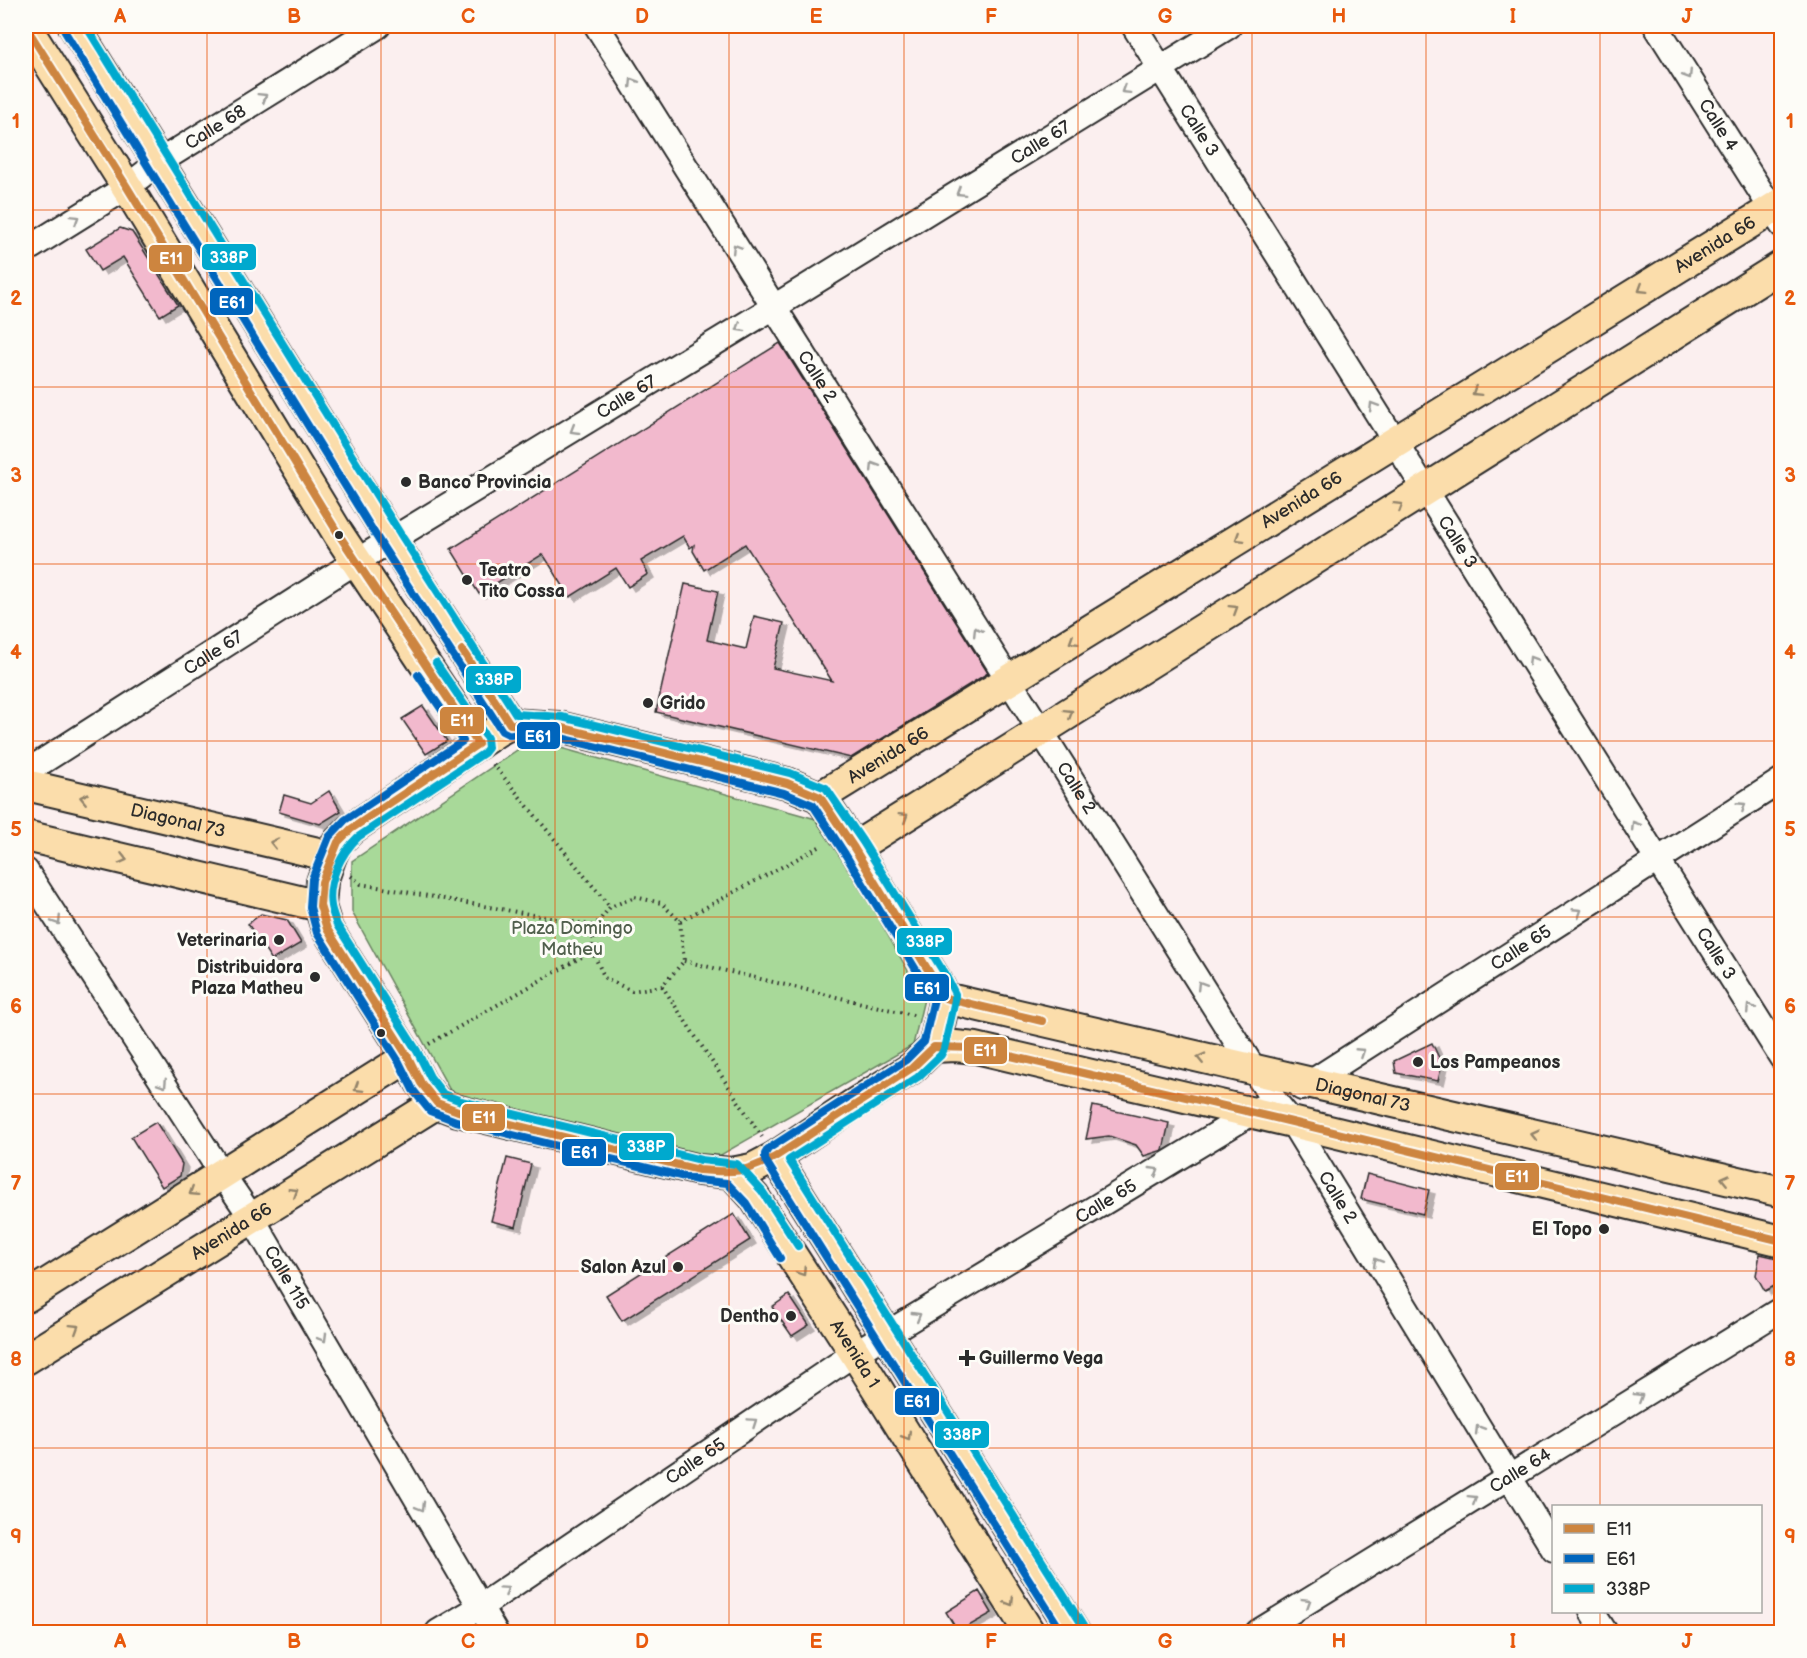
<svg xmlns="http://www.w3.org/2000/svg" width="1807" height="1658" font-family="'Balsamiq Sans',sans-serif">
  <defs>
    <filter id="shadow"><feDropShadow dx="6" dy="4" stdDeviation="0" flood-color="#0004"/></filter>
  </defs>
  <rect width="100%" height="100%" fill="#fbefef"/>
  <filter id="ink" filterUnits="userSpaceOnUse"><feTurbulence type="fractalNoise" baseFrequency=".0167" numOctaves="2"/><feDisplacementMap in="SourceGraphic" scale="12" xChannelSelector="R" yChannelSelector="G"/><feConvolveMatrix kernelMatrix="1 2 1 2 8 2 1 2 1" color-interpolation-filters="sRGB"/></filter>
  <g filter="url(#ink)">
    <path fill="#a8d999" stroke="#6a8262" stroke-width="1.5" d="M532 740 823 821 924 999 913 1045 712 1160 451 1092 352 912V861Z"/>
    <path fill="#f2b9cd" stroke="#2b2b2b" stroke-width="1.5" filter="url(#shadow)" d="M120 228 132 232 178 305 160 316 123 257 100 271 86 249Z
      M780 343 988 673 851 758 656 712 685 584 718 591 707 640 746 649 754 616 784 623 773 668 832 681 745 544 704 570 693 551 694 545 690 548 683 536 641 561 648 574 628 587 616 568 570 597 543 554 479 594 451 549Z
      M423 706 447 741 426 754 402 719Z
      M329 791 341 811 320 824 279 812 284 795 311 803Z
      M261 914 287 920 301 943 272 960 248 924Z
      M1432 1043 1442 1064 1438 1081 1396 1073 1394 1061Z
      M1093 1106 1169 1123 1163 1150 1144 1156 1136 1145 1109 1136 1086 1139Z
      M156 1122 182 1164 180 1176 162 1187 131 1137Z
      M507 1158 531 1164 516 1227 491 1221Z
      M1367 1174 1429 1190 1423 1214 1361 1199Z
      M734 1214 750 1240 622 1321 606 1295Z
      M1760 1254 1782 1259V1282L1765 1291 1756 1275Z
      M789 1295 809 1325 792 1336 772 1307Z
      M979 1591 992 1613 958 1632 946 1612Z"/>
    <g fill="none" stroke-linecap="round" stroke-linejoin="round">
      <defs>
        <g id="minor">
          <path id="s1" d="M597 26 1270 1095 1292 1122 1554 1550"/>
          <path id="s2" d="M1134 26 1782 1058"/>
          <path id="s3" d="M1656 26 1782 225"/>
          <path id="s4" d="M26 250 127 187 159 162 378 26"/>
          <path id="s5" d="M26 772 355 562 774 307 1229 26"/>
          <path id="s6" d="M26 871 222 1174 252 1218 495 1632"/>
          <path id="s7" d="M1302 1088 1782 780"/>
          <path d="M1592 1612 1605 1632"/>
          <path id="s8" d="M438 1632 480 1607 855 1353 1260 1108"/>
          <path id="s9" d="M1258 1632 1782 1309"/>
        </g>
        <g id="major">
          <path d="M74 26 392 541 510 724"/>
          <path d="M26 27 127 187 339 535 478 744"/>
          <path d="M510 724 559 727 787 783 820 797 854 848 937 982 945 998 934 1047 912 1068 853 1105 775 1157 752 1169 732 1173 699 1170 458 1111 437 1103 421 1083 408 1057 327 929 320 906 322 882 331 856 338 842 351 829 497 731Z"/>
          <path id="s10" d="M26 785 331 856"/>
          <path id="s11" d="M820 797 1782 203"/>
          <path d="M26 836 320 906"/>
          <path d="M854 848 1782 266"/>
          <path id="s12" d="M945 998 1782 1192"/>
          <path d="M934 1047 955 1046 976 1048 1292 1122 1782 1241"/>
          <path d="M775 1157 1074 1632"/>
          <path id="s13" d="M732 1173 754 1197 855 1353 1029 1632"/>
          <path d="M26 1297 408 1057"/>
          <path id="s14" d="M26 1359 437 1103"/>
        </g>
      </defs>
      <use href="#minor" stroke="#2b2b2b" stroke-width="28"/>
      <use href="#major" stroke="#2b2b2b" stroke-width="34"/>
      <path stroke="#2b2b2b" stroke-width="4" stroke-dasharray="1.5 4.5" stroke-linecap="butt" d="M493 764 610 907
        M351 876 361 884 595 926
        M635 897 661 903 680 921 684 961 662 986 632 991 605 978 592 951 595 926 610 907Z
        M680 921 823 845
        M684 961 917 1016
        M662 986 762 1137
        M429 1044 592 951"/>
      <use href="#minor" stroke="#fdfcf7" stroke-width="24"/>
      <use href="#major" stroke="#fbddab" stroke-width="30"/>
      <defs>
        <path id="bus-1" d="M26 27 127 187 339 535 478 744 351 829 338 842 322 882 320 906 327 929 408 1057 421 1083 437 1103 458 1111 699 1170C734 1173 744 1173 775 1157L912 1068 934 1047 976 1048 1292 1122 1782 1241
          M462 650 510 724 559 727 787 783 820 797 854 848 945 998 1042 1021"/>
        <path id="bus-2" d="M65 32 383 547 502 731 508 734 557 737 784 793 813 805 845 854 934 999 924 1042 906 1060 768 1149 765 1154V1160L1062 1632
          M418 675 463 741 345 820 329 837 312 879 310 907 317 933 399 1062 413 1090 430 1111 456 1121 697 1180 727 1183 746 1203 780 1258"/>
        <path id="bus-3" d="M86 26 401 535 516 714 562 717 790 773 826 788 863 842 946 976 955 994V1000L944 1049 941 1055 918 1077 789 1160 1083 1626
          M436 663 487 738 488 748 484 753 358 837C341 853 327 882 331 906 332 912 335 919 337 925L417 1051 430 1077 443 1094 461 1101 701 1160 737 1164 762 1191 798 1246"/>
      </defs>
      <use href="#bus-1" stroke="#fdfcf7" stroke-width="12"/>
      <use href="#bus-2" stroke="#fdfcf7" stroke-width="12"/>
      <use href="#bus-3" stroke="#fdfcf7" stroke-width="12"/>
      <use href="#bus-1" stroke="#cd853f" stroke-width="8"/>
      <use href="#bus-2" stroke="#0065bd" stroke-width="8"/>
      <use href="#bus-3" stroke="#00a9ce" stroke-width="8"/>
    </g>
    <defs><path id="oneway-chevron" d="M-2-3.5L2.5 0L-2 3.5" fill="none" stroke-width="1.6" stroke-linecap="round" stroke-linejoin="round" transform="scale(1.5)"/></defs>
    <g stroke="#9e9e9b">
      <use href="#oneway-chevron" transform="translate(1688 75) rotate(58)"/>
      <use href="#oneway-chevron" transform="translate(633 82) rotate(-122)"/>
      <use href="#oneway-chevron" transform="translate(1125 90) rotate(148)"/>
      <use href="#oneway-chevron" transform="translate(263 97) rotate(-32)"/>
      <use href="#oneway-chevron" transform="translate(960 192) rotate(148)"/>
      <use href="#oneway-chevron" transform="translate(75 219) rotate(-32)"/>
      <use href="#oneway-chevron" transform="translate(736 248) rotate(-122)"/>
      <use href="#oneway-chevron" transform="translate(740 328) rotate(149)"/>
      <use href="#oneway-chevron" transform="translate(1373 406) rotate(-122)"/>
      <use href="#oneway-chevron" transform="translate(574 430) rotate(149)"/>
      <use href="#oneway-chevron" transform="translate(874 466) rotate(-122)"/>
      <use href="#oneway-chevron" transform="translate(977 631) rotate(-122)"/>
      <use href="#oneway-chevron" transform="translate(1532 660) rotate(-122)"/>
      <use href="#oneway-chevron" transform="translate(1742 806) rotate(-33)"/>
      <use href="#oneway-chevron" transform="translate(1635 825) rotate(-122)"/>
      <use href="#oneway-chevron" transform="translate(1578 912) rotate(-33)"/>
      <use href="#oneway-chevron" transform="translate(57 921) rotate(57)"/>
      <use href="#oneway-chevron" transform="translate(1201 985) rotate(-122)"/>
      <use href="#oneway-chevron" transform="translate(1750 1008) rotate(-122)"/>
      <use href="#oneway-chevron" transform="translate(1361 1052) rotate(-33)"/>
      <use href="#oneway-chevron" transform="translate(163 1084) rotate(57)"/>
      <use href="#oneway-chevron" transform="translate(1155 1171) rotate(-31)"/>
      <use href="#oneway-chevron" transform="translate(1377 1262) rotate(-121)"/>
      <use href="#oneway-chevron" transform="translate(917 1316) rotate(-31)"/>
      <use href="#oneway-chevron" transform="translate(323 1338) rotate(60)"/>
      <use href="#oneway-chevron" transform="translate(1639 1397) rotate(-32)"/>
      <use href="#oneway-chevron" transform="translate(753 1422) rotate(-34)"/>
      <use href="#oneway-chevron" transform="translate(1479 1429) rotate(-121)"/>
      <use href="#oneway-chevron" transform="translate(1473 1499) rotate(-32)"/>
      <use href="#oneway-chevron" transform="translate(421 1507) rotate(60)"/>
      <use href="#oneway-chevron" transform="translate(505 1590) rotate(-34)"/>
      <use href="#oneway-chevron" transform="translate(1307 1602) rotate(-32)"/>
    </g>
    <g stroke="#93846b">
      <use href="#oneway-chevron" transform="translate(1642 289) rotate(148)"/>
      <use href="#oneway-chevron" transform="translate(1476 392) rotate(148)"/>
      <use href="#oneway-chevron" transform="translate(1399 506) rotate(-32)"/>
      <use href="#oneway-chevron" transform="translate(1239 538) rotate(148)"/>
      <use href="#oneway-chevron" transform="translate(1234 609) rotate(-32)"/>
      <use href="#oneway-chevron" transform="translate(1073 641) rotate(148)"/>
      <use href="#oneway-chevron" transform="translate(1069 713) rotate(-32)"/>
      <use href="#oneway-chevron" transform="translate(84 798) rotate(-167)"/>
      <use href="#oneway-chevron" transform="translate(904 817) rotate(-32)"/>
      <use href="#oneway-chevron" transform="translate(274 843) rotate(-167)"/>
      <use href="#oneway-chevron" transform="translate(123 859) rotate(14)"/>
      <use href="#oneway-chevron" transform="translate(1201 1058) rotate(-167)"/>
      <use href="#oneway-chevron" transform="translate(358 1088) rotate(148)"/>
      <use href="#oneway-chevron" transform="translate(1535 1135) rotate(-167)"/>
      <use href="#oneway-chevron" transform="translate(1725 1179) rotate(-167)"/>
      <use href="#oneway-chevron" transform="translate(193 1192) rotate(148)"/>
      <use href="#oneway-chevron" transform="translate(294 1192) rotate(-32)"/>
      <use href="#oneway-chevron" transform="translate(802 1272) rotate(57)"/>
      <use href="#oneway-chevron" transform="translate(75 1328) rotate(-32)"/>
      <use href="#oneway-chevron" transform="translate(907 1436) rotate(58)"/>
      <use href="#oneway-chevron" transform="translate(1010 1602) rotate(58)"/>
    </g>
  </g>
  <path fill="none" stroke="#e8590c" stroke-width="1.5" stroke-opacity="0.55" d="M207 26V1632M381 26V1632M555 26V1632M729 26V1632M904 26V1632M1078 26V1632M1252 26V1632M1426 26V1632M1600 26V1506M26 210H1782M26 387H1782M26 564H1782M26 741H1782M26 917H1782M26 1094H1782M26 1271H1782M26 1448H1782M1600 1612V1632"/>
  <g fill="#2b2b2b" stroke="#fdfcf7" stroke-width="2">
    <circle cx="406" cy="482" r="6"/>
    <circle cx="339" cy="535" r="5"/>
    <circle cx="467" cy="580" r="6"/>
    <circle cx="648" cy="703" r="6"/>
    <circle cx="279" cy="940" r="6"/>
    <circle cx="315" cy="977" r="6"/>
    <circle cx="381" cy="1033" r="5"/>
    <circle cx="1418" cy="1062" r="6"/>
    <circle cx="1604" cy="1229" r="6"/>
    <circle cx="678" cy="1267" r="6"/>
    <circle cx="791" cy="1316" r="6"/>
    <path d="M964 1349h6v6h6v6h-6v6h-6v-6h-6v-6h6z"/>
  </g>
  <g text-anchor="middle" stroke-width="6" stroke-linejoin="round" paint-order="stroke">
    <g font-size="18" fill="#2b2b2b" stroke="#fdfcf7">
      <text dy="6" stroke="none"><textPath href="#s3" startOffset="117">Calle 4</textPath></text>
      <text dy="6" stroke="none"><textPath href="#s4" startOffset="226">Calle 68</textPath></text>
      <text dy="6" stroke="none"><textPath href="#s2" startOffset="123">Calle 3</textPath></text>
      <text dy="6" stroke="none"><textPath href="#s5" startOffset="1194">Calle 67</textPath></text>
      <text dy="6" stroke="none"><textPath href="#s11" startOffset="1052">Avenida 66</textPath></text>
      <text dy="6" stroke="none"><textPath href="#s1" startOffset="414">Calle 2</textPath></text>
      <text dy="6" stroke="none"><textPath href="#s5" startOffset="708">Calle 67</textPath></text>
      <text dy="6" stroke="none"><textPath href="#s11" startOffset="566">Avenida 66</textPath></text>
      <text dy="6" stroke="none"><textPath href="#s2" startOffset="609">Calle 3</textPath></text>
      <text dy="6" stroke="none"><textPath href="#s5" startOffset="222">Calle 67</textPath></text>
      <text dy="6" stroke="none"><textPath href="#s11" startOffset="80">Avenida 66</textPath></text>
      <text dy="6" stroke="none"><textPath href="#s1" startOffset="900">Calle 2</textPath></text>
      <text dy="6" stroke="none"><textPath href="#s10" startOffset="156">Diagonal 73</textPath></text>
      <text dy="6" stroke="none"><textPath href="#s7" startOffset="260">Calle 65</textPath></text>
      <text dy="6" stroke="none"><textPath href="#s2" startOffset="1095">Calle 3</textPath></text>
      <text dy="6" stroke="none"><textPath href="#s12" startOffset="429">Diagonal 73</textPath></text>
      <text dy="6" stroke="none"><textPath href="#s1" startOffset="1386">Calle 2</textPath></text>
      <text dy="6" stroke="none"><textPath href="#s8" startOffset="795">Calle 65</textPath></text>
      <text dy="6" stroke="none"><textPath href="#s14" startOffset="242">Avenida 66</textPath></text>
      <text dy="6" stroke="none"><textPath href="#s6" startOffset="483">Calle 115</textPath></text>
      <text dy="6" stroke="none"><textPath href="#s13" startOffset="219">Avenida 1</textPath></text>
      <text dy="6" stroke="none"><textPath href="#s8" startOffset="309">Calle 65</textPath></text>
      <text dy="6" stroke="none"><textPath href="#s9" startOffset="308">Calle 64</textPath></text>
    </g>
    <g font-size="18" font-weight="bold" fill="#2b2b2b" stroke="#fdfcf7" text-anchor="start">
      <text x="418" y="488">Banco Provincia</text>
      <text x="479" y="576">Teatro<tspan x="479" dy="21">Tito Cossa</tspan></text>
      <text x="660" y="709">Grido</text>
      <text x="267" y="946" text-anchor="end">Veterinaria</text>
      <text x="303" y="973" text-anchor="end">Distribuidora<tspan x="303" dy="21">Plaza Matheu</tspan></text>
      <text x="1430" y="1068">Los Pampeanos</text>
      <text x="1592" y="1235" text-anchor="end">El Topo</text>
      <text x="666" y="1273" text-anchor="end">Salon Azul</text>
      <text x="779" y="1322" text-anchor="end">Dentho</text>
      <text x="979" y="1364">Guillermo Vega</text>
    </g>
    <g font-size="18" fill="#505f4c" stroke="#fdfcf7">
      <text x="572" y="934">Plaza Domingo<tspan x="572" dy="21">Matheu</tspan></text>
    </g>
  </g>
  <g stroke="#fdfcf7" stroke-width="2">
    <rect x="201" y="243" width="56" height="28" rx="6" fill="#00a9ce"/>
    <rect x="148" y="244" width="45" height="29" rx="6" fill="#cd853f"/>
    <rect x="209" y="287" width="45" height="29" rx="6" fill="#0065bd"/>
    <rect x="465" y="665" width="57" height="29" rx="6" fill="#00a9ce"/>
    <rect x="439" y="706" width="46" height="29" rx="6" fill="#cd853f"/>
    <rect x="516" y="721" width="45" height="29" rx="6" fill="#0065bd"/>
    <rect x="896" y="927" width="57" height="29" rx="6" fill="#00a9ce"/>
    <rect x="904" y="973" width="46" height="29" rx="6" fill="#0065bd"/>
    <rect x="963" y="1036" width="45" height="29" rx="6" fill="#cd853f"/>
    <rect x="461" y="1103" width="45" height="29" rx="6" fill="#cd853f"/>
    <rect x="618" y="1132" width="57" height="29" rx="6" fill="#00a9ce"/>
    <rect x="561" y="1138" width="46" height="29" rx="6" fill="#0065bd"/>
    <rect x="1494" y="1162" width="46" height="29" rx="6" fill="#cd853f"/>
    <rect x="894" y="1387" width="46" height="29" rx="6" fill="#0065bd"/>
    <rect x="934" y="1420" width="56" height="29" rx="6" fill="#00a9ce"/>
  </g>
  <g font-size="16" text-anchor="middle" font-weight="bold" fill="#fff">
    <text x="229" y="263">338P</text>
    <text x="171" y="264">E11</text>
    <text x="232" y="308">E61</text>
    <text x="494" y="685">338P</text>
    <text x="462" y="726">E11</text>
    <text x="538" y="742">E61</text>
    <text x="925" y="947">338P</text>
    <text x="927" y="994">E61</text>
    <text x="985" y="1056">E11</text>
    <text x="484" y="1123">E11</text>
    <text x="646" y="1152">338P</text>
    <text x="584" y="1158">E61</text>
    <text x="1517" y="1182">E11</text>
    <text x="917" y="1407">E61</text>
    <text x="962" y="1440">338P</text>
  </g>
  <rect width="1807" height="1658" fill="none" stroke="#fdfcf7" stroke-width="66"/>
  <rect x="1552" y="1505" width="210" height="108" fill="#fdfcf7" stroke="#a9a8a5" stroke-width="1.5"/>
  <rect x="1564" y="1524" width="30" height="9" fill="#cd853f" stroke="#a9a8a5" stroke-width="1.5"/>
  <text x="1606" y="1535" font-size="18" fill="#2b2b2b">E11</text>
  <rect x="1564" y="1554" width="30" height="9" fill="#0065bd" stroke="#a9a8a5" stroke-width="1.5"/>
  <text x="1606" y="1565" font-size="18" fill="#2b2b2b">E61</text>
  <rect x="1564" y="1584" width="30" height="9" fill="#00a9ce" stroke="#a9a8a5" stroke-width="1.5"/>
  <text x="1606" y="1595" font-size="18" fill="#2b2b2b">338P</text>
  <rect x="33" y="33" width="1741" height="1592" fill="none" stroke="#e8590c" stroke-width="2"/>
  <g font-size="20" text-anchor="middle" font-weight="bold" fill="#e8590c">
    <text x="120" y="23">A</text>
    <text x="294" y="23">B</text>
    <text x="468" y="23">C</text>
    <text x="642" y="23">D</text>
    <text x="816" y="23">E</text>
    <text x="991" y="23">F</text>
    <text x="1165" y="23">G</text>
    <text x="1339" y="23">H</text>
    <text x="1513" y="23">I</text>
    <text x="1687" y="23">J</text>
    <text x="16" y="128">1</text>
    <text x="1790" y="128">1</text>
    <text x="16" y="305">2</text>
    <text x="1790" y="305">2</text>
    <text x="16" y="482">3</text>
    <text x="1790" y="482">3</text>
    <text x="16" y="659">4</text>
    <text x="1790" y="659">4</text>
    <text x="16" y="836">5</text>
    <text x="1790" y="836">5</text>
    <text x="16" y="1013">6</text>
    <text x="1790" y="1013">6</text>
    <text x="16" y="1190">7</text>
    <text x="1790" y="1190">7</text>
    <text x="16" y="1366">8</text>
    <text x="1790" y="1366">8</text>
    <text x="16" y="1543">9</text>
    <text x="1790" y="1543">9</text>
    <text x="120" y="1648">A</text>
    <text x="294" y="1648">B</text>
    <text x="468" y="1648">C</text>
    <text x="642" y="1648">D</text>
    <text x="816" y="1648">E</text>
    <text x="991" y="1648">F</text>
    <text x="1165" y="1648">G</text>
    <text x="1339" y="1648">H</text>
    <text x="1513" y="1648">I</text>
    <text x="1687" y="1648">J</text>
  </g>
</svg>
